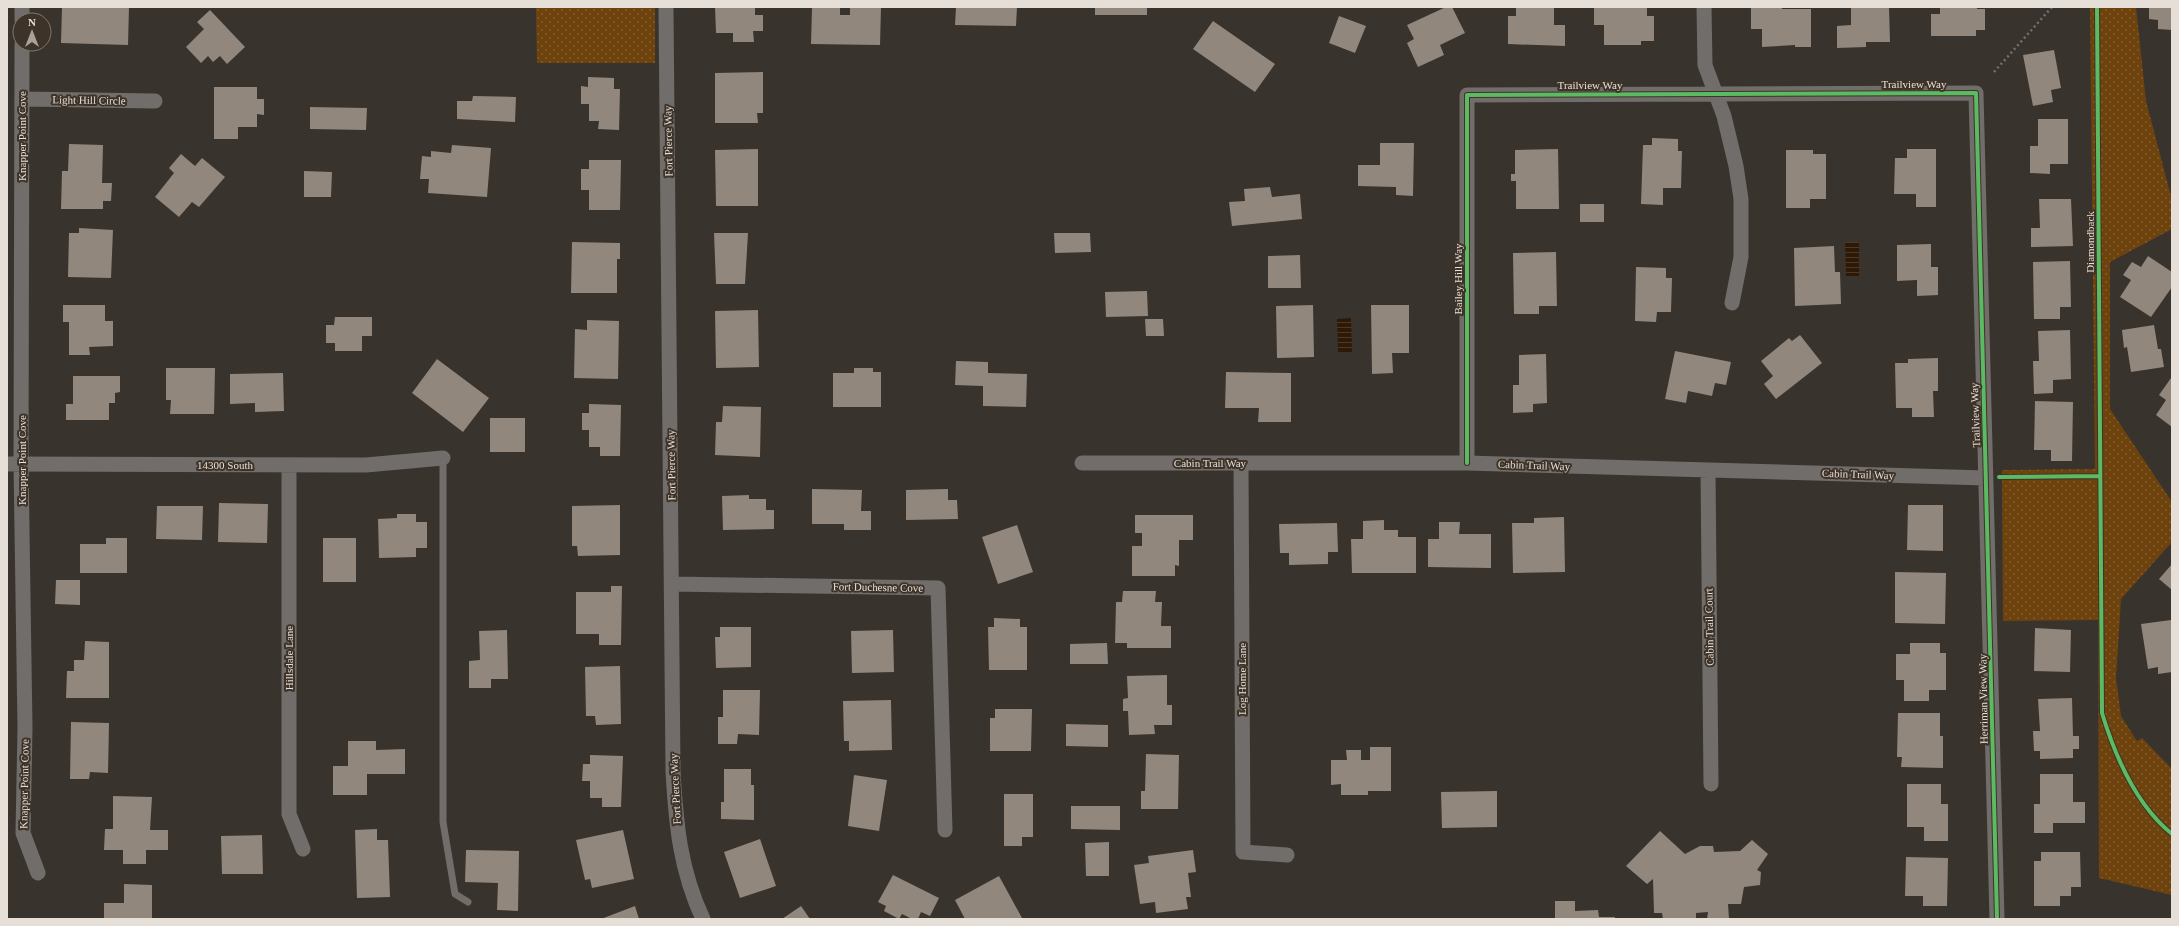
<svg xmlns="http://www.w3.org/2000/svg" width="2179" height="926" font-family="Georgia,serif">
  <defs>
    <pattern id="park-dots" width="8" height="8" patternUnits="userSpaceOnUse"><rect width="8" height="8" fill="#6e420c"/><path d="M2 2h.1M6 6h.1" fill="none" stroke="#835d2f" stroke-width="1.8" stroke-linecap="round"/></pattern>
    <pattern id="water-rules" width="6" height="5" patternUnits="userSpaceOnUse"><rect width="6" height="5" fill="#2d1905"/><path d="M0 2.5h6" fill="none" stroke="#4b3a29"/></pattern>
  </defs>
  <rect width="100%" height="100%" fill="#39332d"/>
  <path fill="url(#park-dots)" d="M536 7H655V63H537Z
    M2090 7H2136L2146 101 2172 200V229L2110 262V409L2172 502V542L2121 599 2116 678 2121 716 2137 741 2142 738 2172 769V895L2099 878 2098 620 2003 621 2002 470 2095 469Z"/>
  <path fill="url(#water-rules)" d="M1845 242H1859V276H1846Z
    M1351 318 1352 352H1338L1337 319Z"/>
  <path fill="#92877c" d="M62 7H129L128 45 61 43Z
    M715 7H755V15H763V31H753L754 42H733V33H716Z
    M850 7H881L880 45 811 44 812 8H840V15H850Z
    M956 7H1017L1016 26 955 25Z
    M1095 7H1147V15H1095Z
    M1446 7H1452L1465 33 1440 45 1444 55 1418 67 1407 43 1414 39 1407 25Z
    M1516 7H1554V25H1565V46L1508 44V16H1516Z
    M1594 7H1647V16H1654V41H1641V45H1604V25H1594Z
    M1782 7V9H1811V47H1795V45L1762 47V29H1751V8Z
    M1851 7H1889L1890 42H1866V47L1837 48V26L1851 25Z
    M1940 7H1977V9H1985V30H1976V36H1931V14H1940Z
    M2149 7H2172V30L2158 29V20L2149 19Z
    M210 10 245 47 227 64 220 56 213 62 208 56 201 63 186 47 204 29 197 22Z
    M1339 16 1366 26 1355 53 1329 43Z
    M1213 21 1275 64 1255 92 1193 49Z
    M2054 50 2061 88 2051 90 2053 102 2033 106 2023 55Z
    M763 72V113H757L758 123H715V73Z
    M588 77 614 78V89H620L619 130 598 129 599 121H589V104H581V86L588 87Z
    M214 87H257V99H264V115L257 114V127H238V139H214Z
    M473 96 516 97 515 122 457 119V101H472Z
    M310 107 367 108 366 130 310 129Z
    M2038 119H2068V164H2050V174L2030 173V146H2038Z
    M1652 138 1678 139V151H1682L1681 188H1663V205L1641 204 1643 145H1652Z
    M1380 143H1414L1413 196 1396 195V187L1358 186V165H1380Z
    M69 144 103 145 102 183H112L111 201H103V209H61L62 171H68Z
    M452 145 491 148 487 197 428 193 429 179H420L422 156 431 157V151L451 153Z
    M758 149V206H716L715 150Z
    M1558 149 1559 209H1516V181H1511V174H1515V150Z
    M1907 149H1936V207H1916V194H1894L1895 158H1907Z
    M1786 150H1813V154H1826V199H1810V208H1786Z
    M181 154 195 166 202 158 225 177 199 207 192 202 179 217 155 197 174 173 169 168Z
    M589 160H621L620 210H589V190H581V169H589Z
    M304 171 332 172 331 197H304Z
    M1270 187 1272 197 1300 194 1302 219 1232 226 1229 202 1245 201 1244 189Z
    M2039 199H2071L2073 246 2031 247V228H2040Z
    M1580 204H1604V222H1580Z
    M79 228 113 230 111 278 68 277 69 233H79Z
    M714 233H748L745 284H716Z
    M1054 233H1090L1091 252 1055 253Z
    M572 242 620 243V259H617V293H571Z
    M1931 244V267H1938V295L1917 296V280L1897 281V245Z
    M1834 246 1835 272H1840L1841 304 1795 306 1794 248Z
    M1556 252 1557 306H1539V314H1514L1513 253Z
    M1300 255 1301 288H1268V256Z
    M2148 256 2172 272V287L2151 317 2120 297 2131 280 2123 275 2132 262 2141 267Z
    M2070 261 2071 307H2060V319H2034L2033 262Z
    M1636 267 1666 268V278H1672L1671 312H1657L1656 322 1635 321Z
    M1147 291 1148 316 1106 317 1105 292Z
    M63 305H105V321H113V346L89 347 90 355H69V322H63Z
    M1313 305 1314 357 1277 358 1276 306Z
    M1371 305H1409V353H1392L1393 373 1372 374Z
    M758 310 759 367 716 368 715 311Z
    M335 317H372V336H362V351H335V343H326V325H334Z
    M1145 319H1163L1164 336H1146Z
    M587 320 619 321 618 379 574 378 575 329 587 330Z
    M2154 325 2158 349H2161L2164 367 2131 372 2127 347 2124 348 2122 330Z
    M2070 330 2071 379 2053 380V393L2034 394 2033 361H2039L2038 331Z
    M1800 335 1822 363 1776 399 1764 384 1773 376 1761 361 1789 338 1792 341Z
    M1675 351 1731 362 1726 385 1715 383 1712 396 1688 391 1686 403 1665 399Z
    M1546 354 1547 403 1533 404V412L1513 413V385H1519V355Z
    M1938 358V391H1933L1934 417H1912V408H1896L1895 363H1908V359Z
    M437 359 489 398 463 432 412 393Z
    M956 361 988 362V373L1027 374 1026 407 983 406V386L955 385Z
    M166 368H215L214 414H170L171 400H166Z
    M854 368H873V372H881V407H833V373H854Z
    M1226 372 1291 373V422H1258L1259 408H1225Z
    M283 373 284 411 255 412V403L230 404V374Z
    M73 376H120V392L115 393V403H109V420H66V404H73Z
    M2171 378 2172 379V427L2156 415 2166 400 2159 395Z
    M2035 401 2073 402 2072 461H2051V450H2034Z
    M589 404 621 405 620 456H600V447H589V430H582V413H589Z
    M723 406 761 407 760 457 715 455 716 422H722Z
    M490 418H525V452H490Z
    M812 489 862 490 861 511H871V530H844V524H812Z
    M948 489V500H957L958 519 906 520V490Z
    M749 495V499H766V510H774V529L723 530 722 496Z
    M219 503 268 504 267 543 218 542Z
    M620 505V555L578 556 577 546H572V506Z
    M1908 505H1943V551L1907 550Z
    M157 506H203L202 540 156 539Z
    M397 514H416V522H427V548H416V557L379 558 378 519 397 518Z
    M1135 515H1193V540H1179V566L1175 565V576H1132V546H1142V533H1135Z
    M1564 517 1565 572 1513 573 1512 523H1534V518Z
    M1384 520V530H1398V537H1416V573H1352L1351 539H1363V521Z
    M1439 522H1460L1459 534H1491V568L1428 567V539H1439Z
    M1337 523 1338 552H1328V564L1289 565V553H1280L1279 524Z
    M1017 525 1033 572 998 584 982 537Z
    M106 538H127V573H80V544H106Z
    M323 538H356V582H323Z
    M2172 564V590L2159 579Z
    M1895 572 1946 573 1945 624 1895 623Z
    M56 580H80V605L55 604Z
    M611 586H622L621 645H599V634H576V592H611Z
    M1123 591H1156L1155 602H1162L1161 626H1171V648H1127V643H1115L1116 602H1122Z
    M994 618 1020 619V627H1027V670H989L988 627H994Z
    M2171 620 2172 672 2158 674V667L2148 669 2141 624Z
    M720 627H751V667L716 668 715 637H720Z
    M2035 628 2071 630 2070 672 2034 671Z
    M507 630 508 679H491V688H469V661L480 660 479 631Z
    M893 630 894 672 852 673 851 631Z
    M85 641 109 642V698H66L67 671H74V660H84Z
    M1107 643 1108 664H1070V644Z
    M1910 643H1940V653H1946V690H1929V701H1904V680H1896V654H1910Z
    M620 666 621 724 596 725 595 716H586L585 667Z
    M1167 675V705H1172V725H1154L1155 734 1129 735 1128 711H1123V699L1128 698 1127 676Z
    M723 690H760L759 735 738 734 737 744H718V717H723Z
    M2072 698 2073 736H2079V749H2073V758L2040 759V751H2034L2033 731H2040L2038 699Z
    M891 700 892 750 849 751V741H844L843 701Z
    M995 709H1032L1031 751H990V718H995Z
    M1898 713H1940V736H1943V768L1901 767 1902 757H1897Z
    M71 722 109 723 108 773 90 772 89 779H70Z
    M1066 724 1108 725V747L1066 746Z
    M348 741H376V750L405 749V774H367V795H333V766H348Z
    M1370 747H1391V791H1368V795H1341V784L1331 785V760H1347L1346 750H1361V760H1370Z
    M1146 754 1179 755 1178 809H1141V791H1145Z
    M590 755 623 756 621 807H602V798H590V781H582L583 764H590Z
    M724 769H751V785H754V820L721 819V802H724Z
    M2040 774H2073V802H2085V823H2053V833H2034V804H2040Z
    M854 775 887 780 879 831 848 826Z
    M1907 784H1941V804H1948V841H1924V827H1907Z
    M1497 791V827L1442 828 1441 792Z
    M1004 794H1033V837H1022V846H1004Z
    M113 796 152 797 150 830H168V850H146V864H123V850H104L105 829H113Z
    M1071 806H1120V830L1071 829Z
    M377 829V840H388L390 897 357 898 355 830Z
    M623 830 634 879 592 888 590 879 585 880 576 840Z
    M1660 831 1685 854 1700 846H1713L1714 852 1740 851 1752 840 1768 854 1757 870 1761 872 1760 885 1744 887 1741 904H1728L1729 919H1707L1708 912 1696 913V919H1663L1662 913H1654L1653 879 1647 884 1626 866Z
    M262 835 263 874H222L221 836Z
    M760 839 776 886 740 898 724 852Z
    M1109 842V876H1086L1085 843Z
    M466 850 519 851 518 911 497 910 498 883 465 882Z
    M1193 850 1196 872 1188 873 1191 897H1186L1188 909 1156 913 1155 902 1140 904 1134 865 1149 863 1148 856Z
    M2041 852H2080L2081 887H2071V896H2060V906H2034V861H2041Z
    M1906 857 1948 858 1947 906H1923V896H1905Z
    M893 875 939 898 930 916 921 912 918 919H912L902 914 899 919 884 911 886 906 878 902Z
    M999 876 1022 918 965 919 955 900Z
    M124 884 152 885V919H104V903H124Z
    M1555 901H1575V911L1598 910 1599 917H1615V919H1555Z
    M635 906 639 919H601Z
    M801 906 810 919H782Z"/>
  <g fill="none" stroke-linecap="round" stroke-linejoin="round">
    <path stroke="#74726f" stroke-width="2.5" stroke-dasharray="2 3" stroke-linecap="butt" d="M1994 72 2052 7"/>
    <path stroke="#706d6a" stroke-width="7" d="M443 458V822L455 894 468 902"/>
    <path stroke="#706d6a" stroke-width="15" d="M22 7V20
      M666 7 673 771C676 824 680 870 703 919
      M1704 7 1705 65 1724 116 1736 166 1741 199V257L1732 303
      M22 44 21 464 25 728 23 833 38 873
      M23 99 155 101
      M1082 463H1467L1986 478
      M1241 463 1243 852 1287 855
      M1467 463V95L1976 93 1997 919
      M7 464 366 465 443 458
      M289 465V814L303 849
      M1708 470 1711 784
      M672 584 938 588 945 830"/>
    <defs>
      <path id="cycleway" d="M2097 7 2102 713C2115 756 2136 805 2172 834
        M1467 463V95L1976 93 1997 919
        M1999 477 2100 476"/>
    </defs>
    <use href="#cycleway" stroke="#3e3328" stroke-width="6"/>
    <use href="#cycleway" stroke="#5cba63" stroke-width="4"/>
  </g>
  <g text-anchor="middle" stroke-width="4" stroke-linejoin="round" paint-order="stroke">
    <g font-size="11" fill="#e6dfd8" stroke="#3e3328">
      <text x="1914" y="88">Trailview Way</text>
      <text x="1590" y="89">Trailview Way</text>
      <text transform="translate(89 100) rotate(1)" y="4">Light Hill Circle</text>
      <text transform="translate(22 136) rotate(-90)" y="4">Knapper Point Cove</text>
      <text transform="translate(668 141) rotate(-91)" y="4">Fort Pierce Way</text>
      <text transform="translate(2090 242) rotate(-90)" y="4">Diamondback</text>
      <text transform="translate(1458 279) rotate(-90)" y="4">Bailey Hill Way</text>
      <text transform="translate(1975 415) rotate(-92)" y="4">Trailview Way</text>
      <text transform="translate(22 460) rotate(-90)" y="4">Knapper Point Cove</text>
      <text x="1210" y="467">Cabin Trail Way</text>
      <text x="225" y="469">14300 South</text>
      <text transform="translate(671 465) rotate(-91)" y="4">Fort Pierce Way</text>
      <text transform="translate(1534 465) rotate(2)" y="4">Cabin Trail Way</text>
      <text transform="translate(1858 474) rotate(2)" y="4">Cabin Trail Way</text>
      <text transform="translate(878 587) rotate(1)" y="4">Fort Duchesne Cove</text>
      <text transform="translate(1709 627) rotate(-91)" y="4">Cabin Trail Court</text>
      <text transform="translate(289 658) rotate(-90)" y="4">Hillsdale Lane</text>
      <text transform="translate(1242 679) rotate(-90)" y="4">Log Home Lane</text>
      <text transform="translate(1983 699) rotate(-91)" y="4">Herriman View Way</text>
      <text transform="translate(24 784) rotate(-89)" y="4">Knapper Point Cove</text>
      <text transform="translate(675 789) rotate(-93)" y="4">Fort Pierce Way</text>
    </g>
  </g>
  <rect width="2179" height="926" fill="none" stroke="#e6dfd8" stroke-width="16"/>
  <g transform="translate(32 32)"><circle r="19" fill="#3e3328" stroke="#81786e"/>
  <path d="M0-3L7 15L0 10L-7 15Z" fill="#a9a39c"/>
  <text y="-6" font-size="11" font-weight="bold" text-anchor="middle" fill="#e6dfd8">N</text>
  </g>
</svg>
